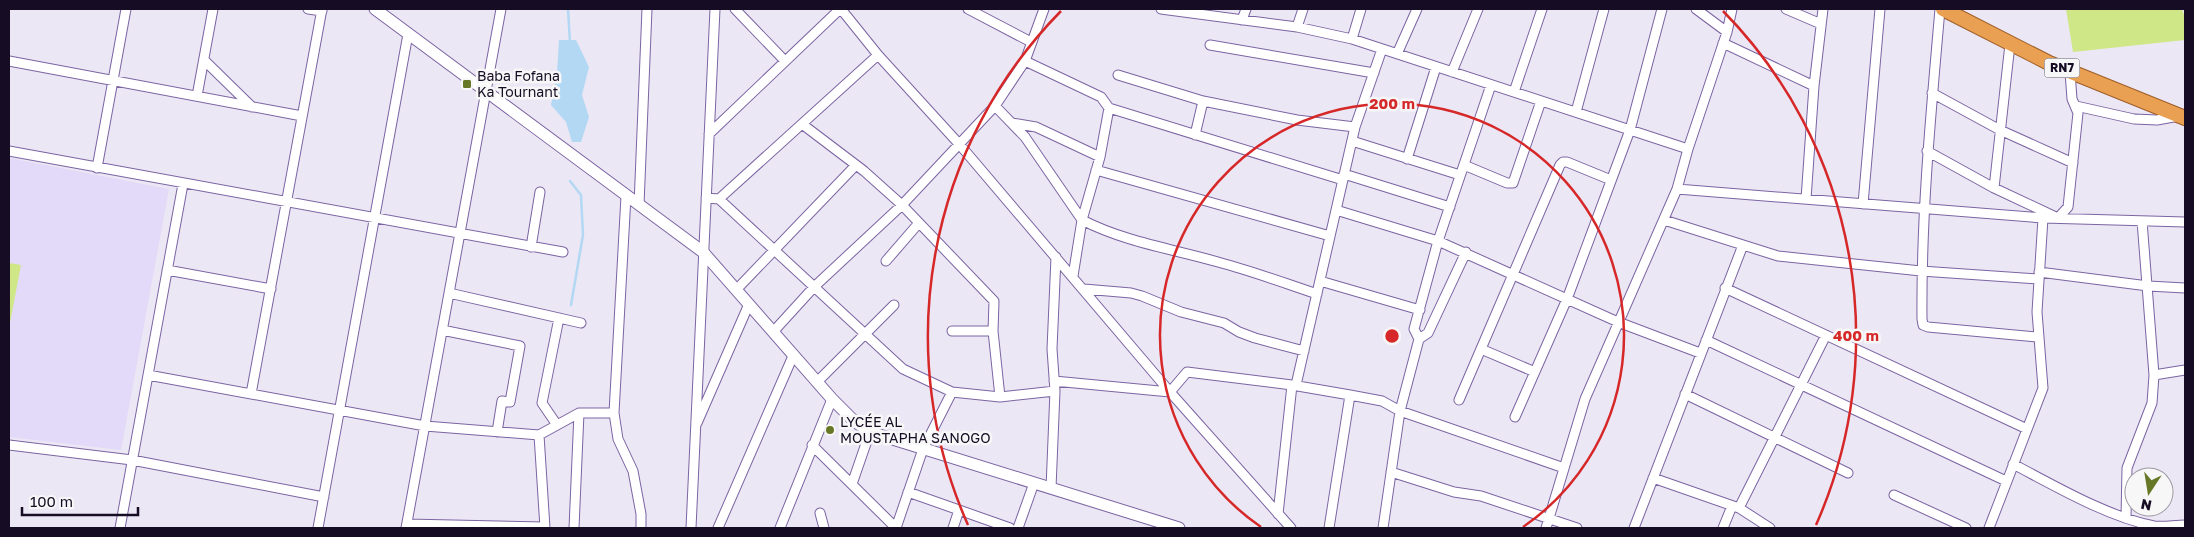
<svg xmlns="http://www.w3.org/2000/svg" width="2194" height="537" font-family="'Golos Text',sans-serif">
  <rect width="100%" height="100%" fill="#ece7f5"/>
  <path fill="#e3d9f8" d="M9 158 169 189 121 450 9 437Z"/>
  <path fill="#cfe787" d="M2066 9H2182L2185 18V40L2073 52Z
    M9 263 21 265 9 328Z"/>
  <path fill="#b2d8f4" d="M559 40H576L589 67 582 95 589 117 581 142H572L566 122 551 105 557 73Z"/>
  <g fill="none" stroke-linecap="round" stroke-linejoin="round">
    <path stroke="#b2d8f4" stroke-width="2.5" d="M568 9 570 43
      M570 181 581 195 583 235 571 305"/>
    <defs>
      <path id="minor" d="M308 9 322 11
        M735 9 785 61
        M841 9 878 55 960 145 1170 392 1291 528
        M968 9 1031 42
        M1161 9 1297 27 1352 39 1688 149
        M1696 9 1727 32
        M1786 9 1821 24
        M1940 9C1931 112 1921 215 1922 319L1923 325 1928 327 2037 337
        M1242 20 1246 9
        M1297 27 1303 9
        M1352 39 1361 9
        M1723 43 1814 86
        M1210 45 1374 73
        M1397 54 1417 9
        M204 60 252 107
        M9 61 302 116
        M1025 61 1101 97 1109 108 1343 180
        M1452 72 1478 9
        M1118 75 1203 101 1297 120 1355 127
        M1514 92 1542 9
        M1932 93 2000 130 2073 163
        M197 96 213 9
        M995 106 1025 137 1082 220C1125 242 1173 249 1218 262 1252 271 1284 283 1317 294
        M2076 106 2134 119 2157 120 2179 116
        M1576 112 1604 9
        M1012 123 1036 127 1100 157
        M802 124 864 171 902 205 994 301 993 331 1000 397
        M709 134 840 9
        M1195 135 1203 101
        M1352 141 1460 175
        M9 151 563 252
        M1927 151 1994 188 2058 218 2068 207 2078 113 2072 99 2070 72
        M1407 159 1436 67
        M1464 165 1507 183H1513L1541 101
        M97 168 126 9
        M1096 170 1330 236
        M1344 174 1450 207
        M1994 188 2010 44
        M1677 189 2043 218 2185 222
        M626 196 614 413 618 439 633 471 641 514V528
        M706 198 719 199 903 369 952 392 1000 397 1055 391
        M719 199 878 55
        M1806 199 1814 86 1823 9
        M1863 204 1880 9
        M639 205 647 9
        M1336 210 1438 241 1618 322 1700 353
        M1664 220 1778 256 1921 271 2039 279
        M531 247 540 192
        M886 261 918 224
        M167 270 271 289
        M2039 272 2148 286 2185 288
        M1073 276 1082 220 1100 157 1109 108
        M1320 281 1420 310
        M1725 288 2027 429
        M1084 289 1131 293 1142 296 1181 312 1224 323 1239 332 1255 338 1304 351
        M736 290 856 165
        M449 293 581 323
        M442 330 520 346 510 402 502 401 497 432
        M952 331H993
        M773 332 814 287 902 205 995 106 1025 61 1044 9
        M1419 339 1414 329 1438 241 1491 85
        M1706 340 2006 481
        M1481 349 1535 372
        M148 375 425 426 539 435
        M2154 375 2185 370
        M1054 381 1170 392 1187 372 1292 385 1350 395 1382 401 1400 411 1564 468
        M817 382 894 305
        M1296 385 1355 127 1382 49
        M251 394 322 9
        M1685 394 1848 473
        M1459 400 1560 165 1563 162H1567L1611 180
        M1515 417 1567 299 1630 130 1662 9
        M697 423 749 304
        M557 425 542 403 559 318
        M9 445 132 460 324 497
        M812 445 896 528
        M2013 464C2055 486 2108 517 2154 526 2164 527 2175 525 2185 525
        M1391 472 1454 492 1481 496 1577 528
        M1653 478 1739 508 1770 528
        M852 484 870 432
        M1051 488 1055 391 1052 349 1056 257
        M908 492 1010 528
        M1894 495 1966 528
        M1739 508 1826 335
        M820 513 824 528
        M1278 514 1292 385
        M2126 518 2127 468 2152 403 2154 375 2142 221
        M407 524 545 527
        M120 528 183 184
        M318 528 408 34
        M406 528 501 9
        M545 528 539 435 579 413H614
        M574 528 579 413
        M691 528 715 9
        M718 528 793 356
        M780 528 832 399
        M896 528 923 449 952 392
        M953 528 959 510
        M1018 528 1034 483
        M1329 528 1350 395
        M1383 528 1400 411 1419 339 1428 333 1466 252
        M1546 528 1585 399 1677 189 1688 149 1727 32 1732 9
        M1634 528 1743 245
        M1723 528 1732 506
        M1989 528 2043 388 2037 312 2043 218"/>
      <path id="tertiary" d="M375 9 703 252 832 399 854 421 870 432 1179 528"/>
      <path id="trunk" d="M1943 9 2049 63 2185 118"/>
    </defs>
    <use href="#minor" stroke="#7b64a2" stroke-width="11"/>
    <use href="#tertiary" stroke="#7b64a2" stroke-width="13"/>
    <use href="#trunk" stroke="#9d5d27" stroke-width="16"/>
    <use href="#minor" stroke="#fff" stroke-width="9"/>
    <use href="#tertiary" stroke="#fff" stroke-width="11"/>
    <use href="#trunk" stroke="#eaa053" stroke-width="14"/>
  </g>
  <g fill="none" stroke="#d62828" stroke-width="2.5">
    <path d="M1261 527A232 232 0 1 1 1523 527"/>
    <path d="M968 525A464 464 0 0 1 1061 11M1723 11A464 464 0 0 1 1816 525"/>
  </g>
  <g fill="#667826" stroke="#f7f7f7" stroke-width="2">
    <rect x="462" y="79" width="10" height="10" rx="2.5"/>
    <circle cx="830" cy="430" r="5"/>
  </g>
  <g text-anchor="middle" stroke-width="5" stroke-linejoin="round" paint-order="stroke">
    <rect fill="#f7f7f7" stroke="#5a5263" stroke-width="1" x="2044.5" y="58.5" width="35" height="19" rx="4"/>
    <g font-size="12" font-weight="bold" fill="#160c24">
      <text x="2062" y="72">RN7</text>
    </g>
    <g font-size="14" fill="#160c24" stroke="#f7f7f7" text-anchor="start">
      <text x="477" y="81">Baba Fofana<tspan x="477" dy="16">Ka Tournant</tspan></text>
      <text x="840" y="427">LYCÉE AL<tspan x="840" dy="16">MOUSTAPHA SANOGO</tspan></text>
    </g>
  </g>
  <circle cx="1392" cy="336" r="8" fill="#d62828" stroke="#f7f7f7" stroke-width="2.5"/>
  <g font-size="15" text-anchor="middle" font-weight="bold" fill="#d62828" stroke="#f7f7f7" stroke-width="5" stroke-linejoin="round" paint-order="stroke">
    <text x="1392" y="109">200 m</text>
    <text x="1856" y="341">400 m</text>
  </g>
  <rect width="2194" height="537" fill="none" stroke="#160c24" stroke-width="20"/>
  <g transform="translate(2149 492) rotate(192)"><circle r="24" fill="#f7f7f7" stroke="#9d99a3"/>
  <path d="M0-4L9 19L0 12L-9 19Z" fill="#667826"/>
  <text y="-8" font-size="14" font-weight="bold" text-anchor="middle" fill="#160c24">N</text>
  </g>
  <path d="M22 507v8h116v-8" fill="none" stroke="#160c24" stroke-width="2.5"/>
  <text x="30" y="507" font-size="15" fill="#160c24" stroke="#f7f7f7" stroke-width="4" paint-order="stroke">100 m</text>
</svg>
